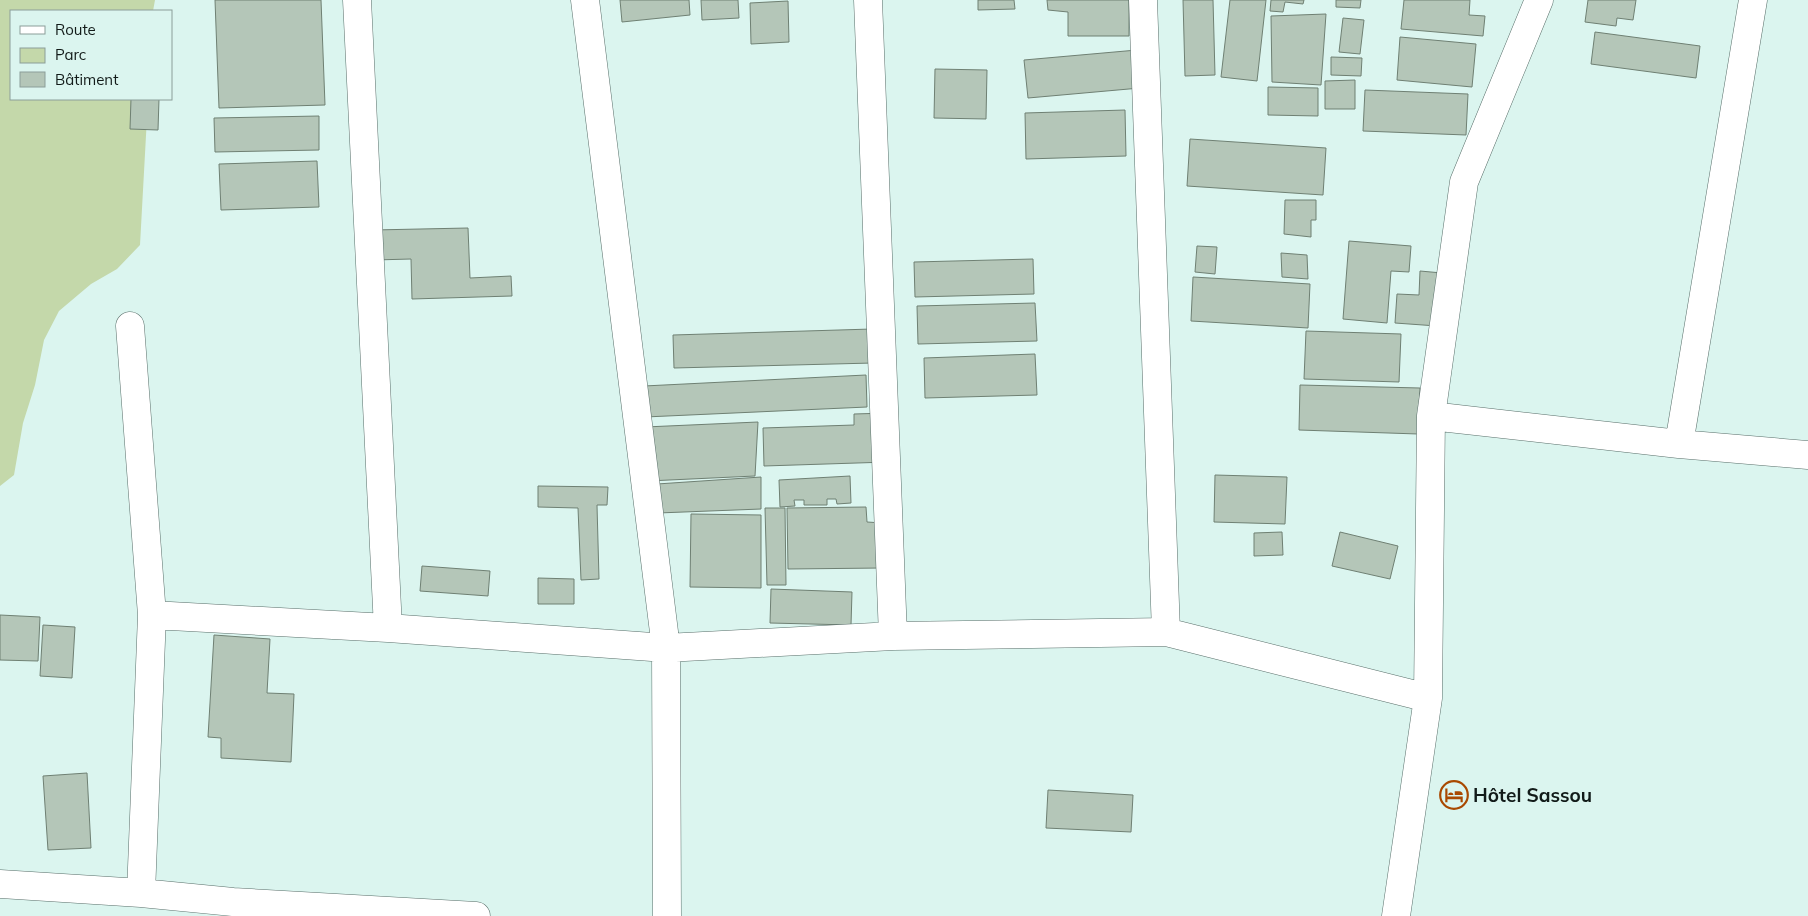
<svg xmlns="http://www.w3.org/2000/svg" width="1808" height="916" font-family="Mulish,sans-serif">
  <rect width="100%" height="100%" fill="#dbf5ef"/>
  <path fill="#c4d8aa" d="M0 0H155L153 11H11V99H148L140 245 117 269 91 284 59 311 44 340 35 385 23 423 14 475 0 486Z"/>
  <path fill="#b4c6b8" stroke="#6f8073" d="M215 0H321L325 105 219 108Z
    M620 0H689L690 15 622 22Z
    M701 0H738L739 18 702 20Z
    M978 0H1014L1015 9 978 10Z
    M1047 0H1129V36H1068V12L1048 10Z
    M1183 0H1213L1215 75 1185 76Z
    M1230 0H1266L1257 81 1221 77Z
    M1271 0H1304L1303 4 1285 2 1283 12 1270 11Z
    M1336 0H1361L1360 8 1336 7Z
    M1404 0H1470L1469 15 1485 16 1483 36 1401 29Z
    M1588 0H1636L1633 20 1617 18 1616 26 1585 22Z
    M788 1 789 42 751 44 750 3Z
    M1326 14 1321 85 1272 82 1271 16Z
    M1343 18 1364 20 1360 54 1339 52Z
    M1595 32 1700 46 1696 78 1591 64Z
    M1400 37 1476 44 1472 87 1397 80Z
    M1137 50 1140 88 1028 98 1024 60Z
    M1331 57 1362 58 1361 76 1331 75Z
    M935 69 987 70 986 119 934 118Z
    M1355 80V109H1325V81Z
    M1268 87 1318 88V116L1268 115Z
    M1365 90 1468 94 1466 135 1363 131Z
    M131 99H159L158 130 130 129Z
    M1125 110 1126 156 1026 159 1025 113Z
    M319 116V150L215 152 214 118Z
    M1190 139 1326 148 1323 195 1187 186Z
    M317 161 319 207 221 210 219 164Z
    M1285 200H1316V220H1311V237L1284 234Z
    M468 228 470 278 511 276 512 296 412 299 411 259 374 260 373 230Z
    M1349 241 1411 246 1409 272 1391 271 1387 323 1343 319Z
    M1197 246 1217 247 1215 274 1195 272Z
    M1281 253 1307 255 1308 279 1282 277Z
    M1033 259 1034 294 915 297 914 262Z
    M1420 271 1442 273 1437 326 1395 323 1397 294 1419 295Z
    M1193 277 1310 284 1308 328 1191 321Z
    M1035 303 1037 341 918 344 917 306Z
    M872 329 873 363 674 368 673 335Z
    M1306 331 1401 334 1399 382 1304 379Z
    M1035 354 1037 395 925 398 924 358Z
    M866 375 867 407 645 417 644 386Z
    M1300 385 1420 388 1418 434 1299 430Z
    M887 413 888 462 764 466 763 428 854 425V414Z
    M758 422 755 476 648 481 645 427Z
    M1215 475 1287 477 1285 524 1214 522Z
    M850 476 851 503 837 504 836 499H827V505H804V500H794L795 506 780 507 779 480Z
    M761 477V509L658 513 657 484Z
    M538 486 608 487 607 505H597L599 579 581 580 578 508 538 507Z
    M866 507 867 522 883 523 882 568 788 569 787 508Z
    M765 508H785L786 585H767Z
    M691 514 761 515V588L690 587Z
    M1282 532 1283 555 1254 556V533Z
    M1340 532 1398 546 1390 579 1332 566Z
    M422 566 490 571 488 596 420 591Z
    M538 578 574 579V604H538Z
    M771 589 852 592 851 625 770 623Z
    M0 615 40 617 38 661 0 660Z
    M43 625 75 627 72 678 40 676Z
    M214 635 270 639 267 693 294 694 291 762 221 758V738L208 737Z
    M87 773 91 848 48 850 43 776Z
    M1048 790 1133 795 1131 832 1046 828Z"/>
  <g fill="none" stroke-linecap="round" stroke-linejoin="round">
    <defs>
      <path id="minor" d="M357 0 388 628
        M585 0 666 648 667 916
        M868 0 893 636
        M1143 0 1166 632
        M130 326 152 615 141 893
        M1431 416 1679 444 1808 455
        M1679 444 1753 0
        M152 615 388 628 666 648 893 636 1166 632 1428 698
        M0 884 141 893 233 902 476 916
        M1396 916 1428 698 1431 416 1464 182 1539 0"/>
    </defs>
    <use href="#minor" stroke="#596f6a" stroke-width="29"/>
    <use href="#minor" stroke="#fff" stroke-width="28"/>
  </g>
  <defs>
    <symbol id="hotel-ring" viewBox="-11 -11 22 22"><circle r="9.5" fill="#dbf5ef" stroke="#a94901" stroke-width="1.5"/><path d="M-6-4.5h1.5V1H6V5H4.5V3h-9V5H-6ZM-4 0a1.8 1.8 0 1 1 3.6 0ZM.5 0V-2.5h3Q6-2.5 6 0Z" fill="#a94901"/></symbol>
  </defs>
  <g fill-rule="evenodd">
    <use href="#hotel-ring" x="1438" y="779" width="32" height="32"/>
  </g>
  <g text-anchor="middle" stroke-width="4" stroke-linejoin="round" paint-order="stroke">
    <g font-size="19" font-weight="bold" fill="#121b19" stroke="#dbf5ef" text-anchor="start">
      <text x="1473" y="802">Hôtel Sassou</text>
    </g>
  </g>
  <rect x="10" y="10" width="162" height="90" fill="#dbf5ef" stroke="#8b9e99"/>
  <rect x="20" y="26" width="25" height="8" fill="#ffffff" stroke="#8b9e99"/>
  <text x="55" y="35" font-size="15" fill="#121b19">Route</text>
  <rect x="20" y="48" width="25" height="15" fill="#c4d8aa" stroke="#8b9e99"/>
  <text x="55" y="60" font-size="15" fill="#121b19">Parc</text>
  <rect x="20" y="72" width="25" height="15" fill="#b4c6b8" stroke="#8b9e99"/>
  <text x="55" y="85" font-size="15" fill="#121b19">Bâtiment</text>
</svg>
